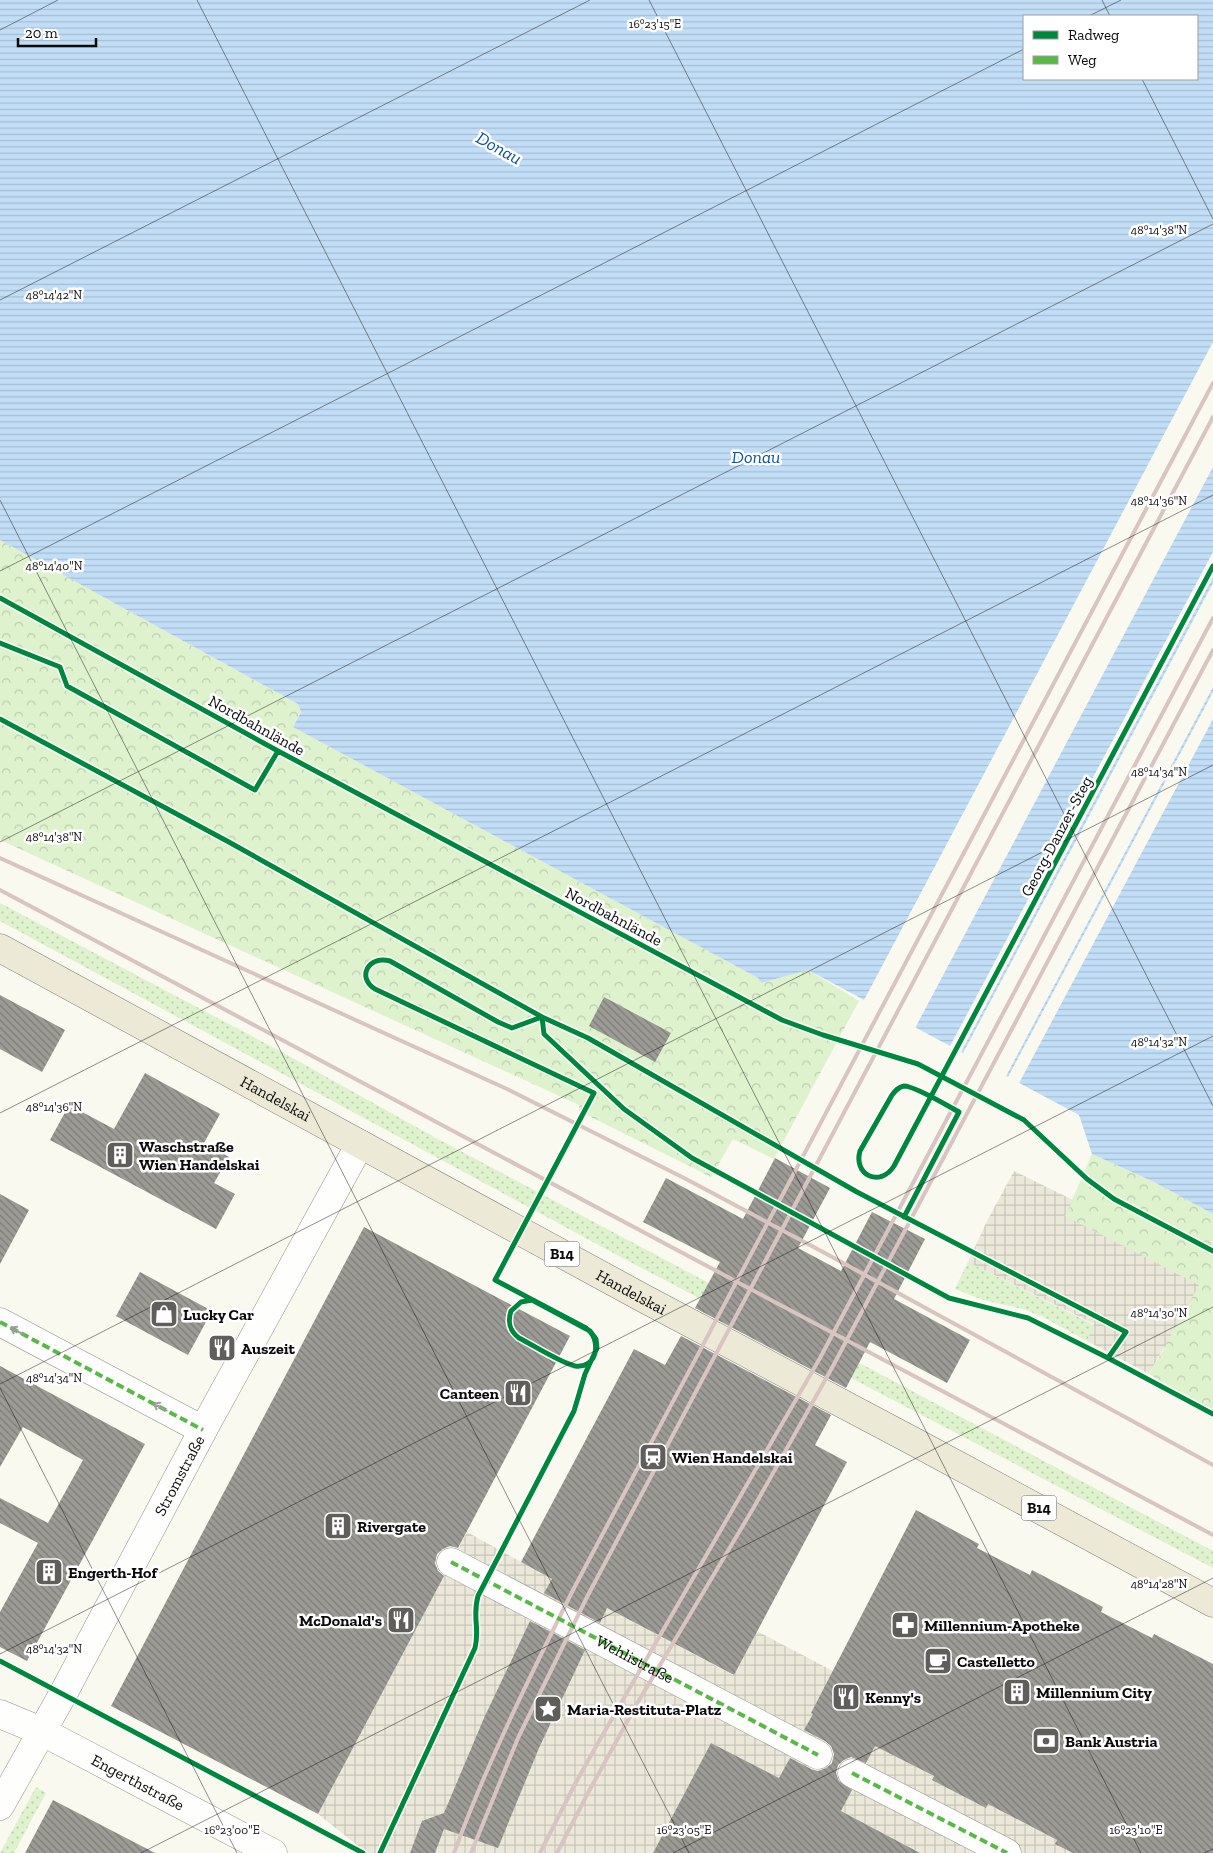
<svg xmlns="http://www.w3.org/2000/svg" width="1213" height="1853" font-family="'Zilla Slab',serif">
  <defs>
    <pattern id="grass-dots" width="8" height="8" patternUnits="userSpaceOnUse" patternTransform="scale(1.25)"><rect width="8" height="8" fill="#def2cd"/><path d="M2 2h.1M6 6h.1" fill="none" stroke="#bdceaf" stroke-width="1.8" stroke-linecap="round"/></pattern>
    <pattern id="park-crowns" width="20" height="18" patternUnits="userSpaceOnUse" patternTransform="scale(1.25)"><rect width="20" height="18" fill="#def2cd"/><path d="M2 6a3 3 0 1 1 6 0M12 15a3 3 0 1 1 6 0" fill="none" stroke="#bdceaf"/></pattern>
    <pattern id="plaza-grid" width="8" height="8" patternUnits="userSpaceOnUse" patternTransform="scale(1.25)"><rect width="8" height="8" fill="#ebe8da"/><path d="M0 4h8M4 0v8" fill="none" stroke="#c8c6ba"/></pattern>
    <pattern id="water-rules" width="6" height="5" patternUnits="userSpaceOnUse" patternTransform="scale(1.25)"><rect width="6" height="5" fill="#c2def7"/><path d="M0 2.5h6" fill="none" stroke="#a5bdd2"/></pattern>
    <pattern id="building-back-hatch" width="6" height="6" patternUnits="userSpaceOnUse" patternTransform="scale(1.25)"><rect width="6" height="6" fill="#9c9b95"/><path d="M-1 5l2 2M0 0l6 6M5-1l2 2" fill="none" stroke="#7d7d78"/></pattern>
  </defs>
  <rect width="100%" height="100%" fill="#faf9ef"/>
  <path fill="url(#grass-dots)" d="M0 903 280 1051 436 1138 1213 1551V1568L617 1255 0 921Z
    M968 1262 1094 1325 1087 1341 1041 1316 1023 1309 983 1300 955 1289Z
    M36 1787 46 1793 14 1853H0Z"/>
  <path fill="url(#park-crowns)" d="M0 540 298 704 301 712 293 727 758 978 761 983 808 970 859 1001 774 1159 733 1139 711 1177 579 1111V1105L0 840Z
    M1092 1154 1154 1182 1213 1214V1412L1149 1374 1164 1349 1065 1216Z"/>
  <path fill="url(#plaza-grid)" d="M1014 1171 1073 1200 1065 1216 1199 1285 1149 1374 1087 1341 1094 1324 968 1262 987 1221Z
    M467 1532 552 1579 733 1675 757 1631 833 1671 841 1728 827 1737 809 1772 807 1793 711 1743 653 1853H367L318 1814Z
    M864 1740 1082 1853H920L830 1805 843 1790 862 1755Z"/>
  <path fill="url(#water-rules)" fill-rule="evenodd" d="M0 0H1213V1214L1154 1182 1092 1154 1079 1115 808 970 761 983 758 978 293 727 301 712 298 704 0 540ZM1024 16H1197V79H1024Z"/>
  <path fill="#faf9ef" d="M1213 342V467L914 1030 863 1002Z
    M1213 552V577L960 1054 949 1048Z
    M1213 583V687L1005 1078 962 1055Z
    M1213 692V719L1018 1085 1007 1079Z"/>
  <path fill="url(#building-back-hatch)" d="M0 995 65 1030 42 1072 0 1049Z
    M604 997 671 1033 655 1062 589 1026Z
    M145 1073 220 1114 204 1143 229 1157 214 1183 235 1194 216 1229 50 1140 69 1105 114 1129Z
    M775 1158 830 1188 798 1248 841 1271 872 1212 925 1239 894 1299 970 1340 947 1383 870 1342 846 1388 695 1308 720 1262 643 1222 666 1178 743 1219Z
    M0 1194 29 1210 0 1264Z
    M364 1227 570 1336 458 1548 450 1546 443 1549 437 1554 435 1563 438 1571 444 1576 318 1814 111 1706Z
    M140 1272 212 1311 188 1355 116 1316Z
    M681 1336 831 1415 815 1445 847 1462 734 1675 607 1608 600 1623 544 1593 552 1579 521 1562 634 1349 665 1365Z
    M0 1366 145 1444 27 1661 0 1647V1612L38 1543 0 1523V1498L48 1523 83 1460 23 1427 0 1467Z
    M916 1510 979 1544 977 1548 1030 1575 1032 1570 1103 1607 1101 1612 1152 1638 1154 1634 1213 1664V1853H1073L1055 1844 1057 1840 988 1804 986 1808 932 1780 934 1776 875 1746 866 1763 851 1757 844 1760 838 1765 836 1773 839 1781 852 1790 841 1811 920 1853H653L711 1743 779 1778 790 1758 811 1769 818 1771 826 1768 832 1763 834 1754 831 1746 825 1741 804 1730 813 1714 811 1713Z
    M530 1621 585 1650 539 1748 498 1848 444 1829 435 1853H410L422 1821 444 1813 484 1718Z
    M53 1800 155 1853H25Z"/>
  <g fill="none" stroke-linecap="round" stroke-linejoin="round">
    <defs>
      <g id="minor">
        <path d="M0 1322 203 1430"/>
        <path id="s1" d="M451 1562 818 1755"/>
        <path id="s2" d="M0 1714 41 1731 273 1853"/>
        <path d="M852 1773 1007 1853"/>
        <path id="s3" d="M0 1806 63 1694 203 1430 360 1144"/>
      </g>
      <g id="major">
        <path id="s4" d="M0 948 643 1298 911 1440 1213 1603"/>
      </g>
    </defs>
    <use href="#minor" stroke="#93928e" stroke-width="29"/>
    <use href="#major" stroke="#807f7b" stroke-width="29"/>
    <use href="#minor" stroke="#fefefd" stroke-width="28"/>
    <use href="#major" stroke="#ecead6" stroke-width="28"/>
    <path stroke="#d8c4c1" stroke-width="4" d="M0 858 507 1089 686 1179 823 1252 1213 1465
      M0 890 1213 1535
      M454 1853C487 1763 530 1676 573 1590L1213 383
      M471 1853 518 1738 587 1597 1213 417
      M540 1853 575 1784 598 1743 820 1358 1213 618
      M557 1853 589 1791 638 1702 754 1507 833 1366 1213 650"/>
    <path stroke="#58b947" stroke-width="4" stroke-dasharray="8 4" stroke-linecap="butt" d="M0 1322 203 1430
      M451 1562 818 1755
      M852 1773 1007 1853"/>
    <defs>
      <path id="cycleway" d="M0 598 278 751 782 1020 823 1035 918 1064 1024 1120 1087 1179 1114 1199 1213 1251
        M0 643 60 667 67 686 255 790 278 751
        M0 719 227 841 542 1017 588 1038 857 1192 1126 1332 1108 1358 1213 1414
        M542 1017 544 1034 624 1109 692 1158 949 1298 1028 1318 1108 1358
        M904 1217 959 1112C948 1106 915 1086 904 1086 898 1087 895 1091 892 1095L860 1151C853 1175 880 1188 894 1166L920 1117 1213 566
        M0 1661 363 1853
        M380 1853 475 1648C480 1628 472 1617 478 1596L574 1411 585 1374 597 1348 596 1339 590 1331 532 1300 521 1302 511 1311C507 1323 510 1331 519 1338 533 1345 561 1363 575 1366 598 1369 602 1339 586 1328L495 1280 594 1093 375 989C356 977 369 955 390 961L498 1022 512 1028 542 1017"/>
    </defs>
    <use href="#cycleway" stroke="#fff" stroke-width="8"/>
    <use href="#cycleway" stroke="#00873e" stroke-width="5"/>
  </g>
  <defs><path id="oneway-shaft" d="M-6 0H5M1.5-3L5.5 0L1.5 3" fill="none" stroke-width="1.6" stroke-linecap="round" stroke-linejoin="round" transform="scale(1.25)"/></defs>
  <g stroke="#9d9d9c">
    <use href="#oneway-shaft" transform="translate(17 1331) rotate(-152)"/>
    <use href="#oneway-shaft" transform="translate(160 1407) rotate(-152)"/>
  </g>
  <path fill="none" stroke="#0b0b0b" stroke-width="1" stroke-opacity="0.45" d="M197 0 1141 1853M649 0 1213 1106M1102 0 1110 16M1089 16 1121 0M0 30 58 0M1142 79 1213 219M0 300 590 0M0 500 689 1853M0 571 1024 49M0 842 1213 224M0 1113 1213 495M0 1384 1213 765M0 1388 237 1853M0 1654 1213 1036M141 1853 1213 1307M673 1853 1213 1578M1204 1853 1213 1849"/>
  <defs>
    <symbol id="building-square" viewBox="-11 -11 22 22"><rect x="-9" y="-9" width="18" height="18" rx="4" fill="#5f5e5b" stroke="#fff"/><path d="M-4-6H4V6H1V3H-1V6H-4ZM-2.5-4.3h1.7v1.8h-1.7ZM.8-4.3h1.7v1.8H.8ZM-2.5-1h1.7V.8h-1.7ZM.8-1h1.7V.8H.8Z" fill="#fff"/></symbol>
    <symbol id="shop-square" viewBox="-11 -11 22 22"><rect x="-9" y="-9" width="18" height="18" rx="4" fill="#5f5e5b" stroke="#fff"/><path d="M-5-2.5h2.3a2.7 3.5 0 0 1 5.4 0H5L5.5 6h-11ZM-1.5-2.5h3a1.5 2.3 0 0 0-3 0Z" fill="#fff"/></symbol>
    <symbol id="restaurant-square" viewBox="-11 -11 22 22"><rect x="-9" y="-9" width="18" height="18" rx="4" fill="#5f5e5b" stroke="#fff"/><path d="M-5-6h1v4h1v-4h1v4h1v-4h1v5L-1.5 .5V6h-2V.5L-5-1ZM5-6V6H3V1.5H1.5Q1.5-4 5-6Z" fill="#fff"/></symbol>
    <symbol id="station-square" viewBox="-11 -11 22 22"><rect x="-9" y="-9" width="18" height="18" rx="4" fill="#5f5e5b" stroke="#fff"/><path d="M-3-6H3Q5-6 5-4V2Q5 4 3 4L4.5 6H3L1.5 4h-3L-3 6H-4.5L-3 4Q-5 4-5 2V-4Q-5-6-3-6ZM-3.5-4v3h7v-3ZM-3.5 1v1.5H-2V1ZM2 1v1.5H3.5V1Z" fill="#fff"/></symbol>
    <symbol id="pharmacy-square" viewBox="-11 -11 22 22"><rect x="-9" y="-9" width="18" height="18" rx="4" fill="#5f5e5b" stroke="#fff"/><path d="M-2-6h4v4h4v4h-4v4h-4v-4h-4v-4h4Z" fill="#fff"/></symbol>
    <symbol id="cafe-square" viewBox="-11 -11 22 22"><rect x="-9" y="-9" width="18" height="18" rx="4" fill="#5f5e5b" stroke="#fff"/><path d="M-5.5-4.5H6V0H3Q3 3.5 0 3.5H-2.5Q-5.5 3.5-5.5 0ZM3-3.2v2h1.7v-2ZM-6 4.5H4V6H-6Z" fill="#fff"/></symbol>
    <symbol id="sight-square" viewBox="-11 -11 22 22"><rect x="-9" y="-9" width="18" height="18" rx="4" fill="#5f5e5b" stroke="#fff"/><path d="M0-6L1.8-2.2L6-1.7L2.9 1.2L3.7 5.4L0 3.3L-3.7 5.4L-2.9 1.2L-6-1.7L-1.8-2.2Z" fill="#fff"/></symbol>
    <symbol id="bank-square" viewBox="-11 -11 22 22"><rect x="-9" y="-9" width="18" height="18" rx="4" fill="#5f5e5b" stroke="#fff"/><path d="M-6-4H6V4H-6ZM0-2.3a2.3 2.3 0 1 0 0 4.6a2.3 2.3 0 1 0 0-4.6Z" fill="#fff"/></symbol>
  </defs>
  <g fill-rule="evenodd">
    <use href="#building-square" x="104" y="1139" width="32" height="32"/>
    <use href="#shop-square" x="148" y="1298" width="32" height="32"/>
    <use href="#restaurant-square" x="206" y="1332" width="32" height="32"/>
    <use href="#restaurant-square" x="502" y="1377" width="32" height="32"/>
    <use href="#station-square" x="637" y="1441" width="32" height="32"/>
    <use href="#building-square" x="322" y="1510" width="32" height="32"/>
    <use href="#building-square" x="33" y="1556" width="32" height="32"/>
    <use href="#restaurant-square" x="385" y="1604" width="32" height="32"/>
    <use href="#pharmacy-square" x="889" y="1609" width="32" height="32"/>
    <use href="#cafe-square" x="922" y="1645" width="32" height="32"/>
    <use href="#building-square" x="1001" y="1676" width="32" height="32"/>
    <use href="#restaurant-square" x="830" y="1681" width="32" height="32"/>
    <use href="#sight-square" x="532" y="1693" width="32" height="32"/>
    <use href="#bank-square" x="1030" y="1725" width="32" height="32"/>
  </g>
  <g text-anchor="middle" stroke-width="5" stroke-linejoin="round" paint-order="stroke">
    <g fill="#fff" stroke="#545454" stroke-width="1">
      <rect x="544.5" y="1241.5" width="35" height="25" rx="4"/>
      <rect x="1021.5" y="1495.5" width="35" height="25" rx="4"/>
    </g>
    <g font-size="15" font-weight="bold" fill="#0b0b0b">
      <text x="562" y="1259">B14</text>
      <text x="1039" y="1513">B14</text>
    </g>
    <g font-size="16" fill="#0b0b0b" stroke="#fff">
      <text transform="translate(257 725) rotate(29)" y="6">Nordbahnlände</text>
      <text transform="translate(1056 836) rotate(-62)" y="6">Georg-Danzer-Steg</text>
      <text transform="translate(614 916) rotate(28)" y="6">Nordbahnlände</text>
      <text dy="6" stroke="none"><textPath href="#s4" startOffset="314">Handelskai</textPath></text>
      <text dy="6" stroke="none"><textPath href="#s4" startOffset="719">Handelskai</textPath></text>
      <text dy="6" stroke="none"><textPath href="#s3" startOffset="376">Stromstraße</textPath></text>
      <text dy="6" stroke="none"><textPath href="#s1" startOffset="208">Wehlistraße</textPath></text>
      <text dy="6" stroke="none"><textPath href="#s2" startOffset="154">Engerthstraße</textPath></text>
    </g>
    <g font-size="16" font-weight="bold" fill="#0b0b0b" stroke="#fff" text-anchor="start">
      <text x="139" y="1152">Waschstraße<tspan x="139" dy="18">Wien Handelskai</tspan></text>
      <text x="183" y="1320">Lucky Car</text>
      <text x="241" y="1354">Auszeit</text>
      <text x="499" y="1399" text-anchor="end">Canteen</text>
      <text x="672" y="1463">Wien Handelskai</text>
      <text x="357" y="1532">Rivergate</text>
      <text x="68" y="1578">Engerth-Hof</text>
      <text x="382" y="1626" text-anchor="end">McDonald's</text>
      <text x="924" y="1631">Millennium-Apotheke</text>
      <text x="957" y="1667">Castelletto</text>
      <text x="1036" y="1698">Millennium City</text>
      <text x="865" y="1703">Kenny's</text>
      <text x="567" y="1715">Maria-Restituta-Platz</text>
      <text x="1065" y="1747">Bank Austria</text>
    </g>
    <g font-size="18" font-style="italic" fill="#0d50a5" stroke="#fff">
      <text transform="translate(499 148) rotate(29)" y="6">Donau</text>
      <text x="756" y="463">Donau</text>
    </g>
  </g>
  <g font-size="12" text-anchor="middle" fill="#0b0b0b" stroke="#fff" stroke-width="5" stroke-linejoin="round" paint-order="stroke">
    <text x="655" y="28">16°23'15"E</text>
    <text x="1159" y="234">48°14'38"N</text>
    <text x="54" y="299">48°14'42"N</text>
    <text x="1159" y="505">48°14'36"N</text>
    <text x="54" y="570">48°14'40"N</text>
    <text x="1159" y="776">48°14'34"N</text>
    <text x="54" y="841">48°14'38"N</text>
    <text x="1159" y="1046">48°14'32"N</text>
    <text x="54" y="1111">48°14'36"N</text>
    <text x="1159" y="1317">48°14'30"N</text>
    <text x="54" y="1382">48°14'34"N</text>
    <text x="1159" y="1588">48°14'28"N</text>
    <text x="54" y="1653">48°14'32"N</text>
    <text x="232" y="1834">16°23'00"E</text>
    <text x="684" y="1834">16°23'05"E</text>
    <text x="1136" y="1834">16°23'10"E</text>
  </g>
  <rect x="1023" y="15" width="175" height="65" fill="#ffffff" stroke="#9d9d9d"/>
  <rect x="1033" y="31" width="25" height="8" fill="#00873e" stroke="#9d9d9d"/>
  <text x="1068" y="40" font-size="15" fill="#0b0b0b">Radweg</text>
  <rect x="1033" y="56" width="25" height="8" fill="#58b947" stroke="#9d9d9d"/>
  <text x="1068" y="65" font-size="15" fill="#0b0b0b">Weg</text>
  <path d="M18 38v8h78v-8" fill="none" stroke="#0b0b0b" stroke-width="2.5"/>
  <text x="25" y="38" font-size="15" fill="#0b0b0b" stroke="#ffffff" stroke-width="4" paint-order="stroke">20 m</text>
</svg>
